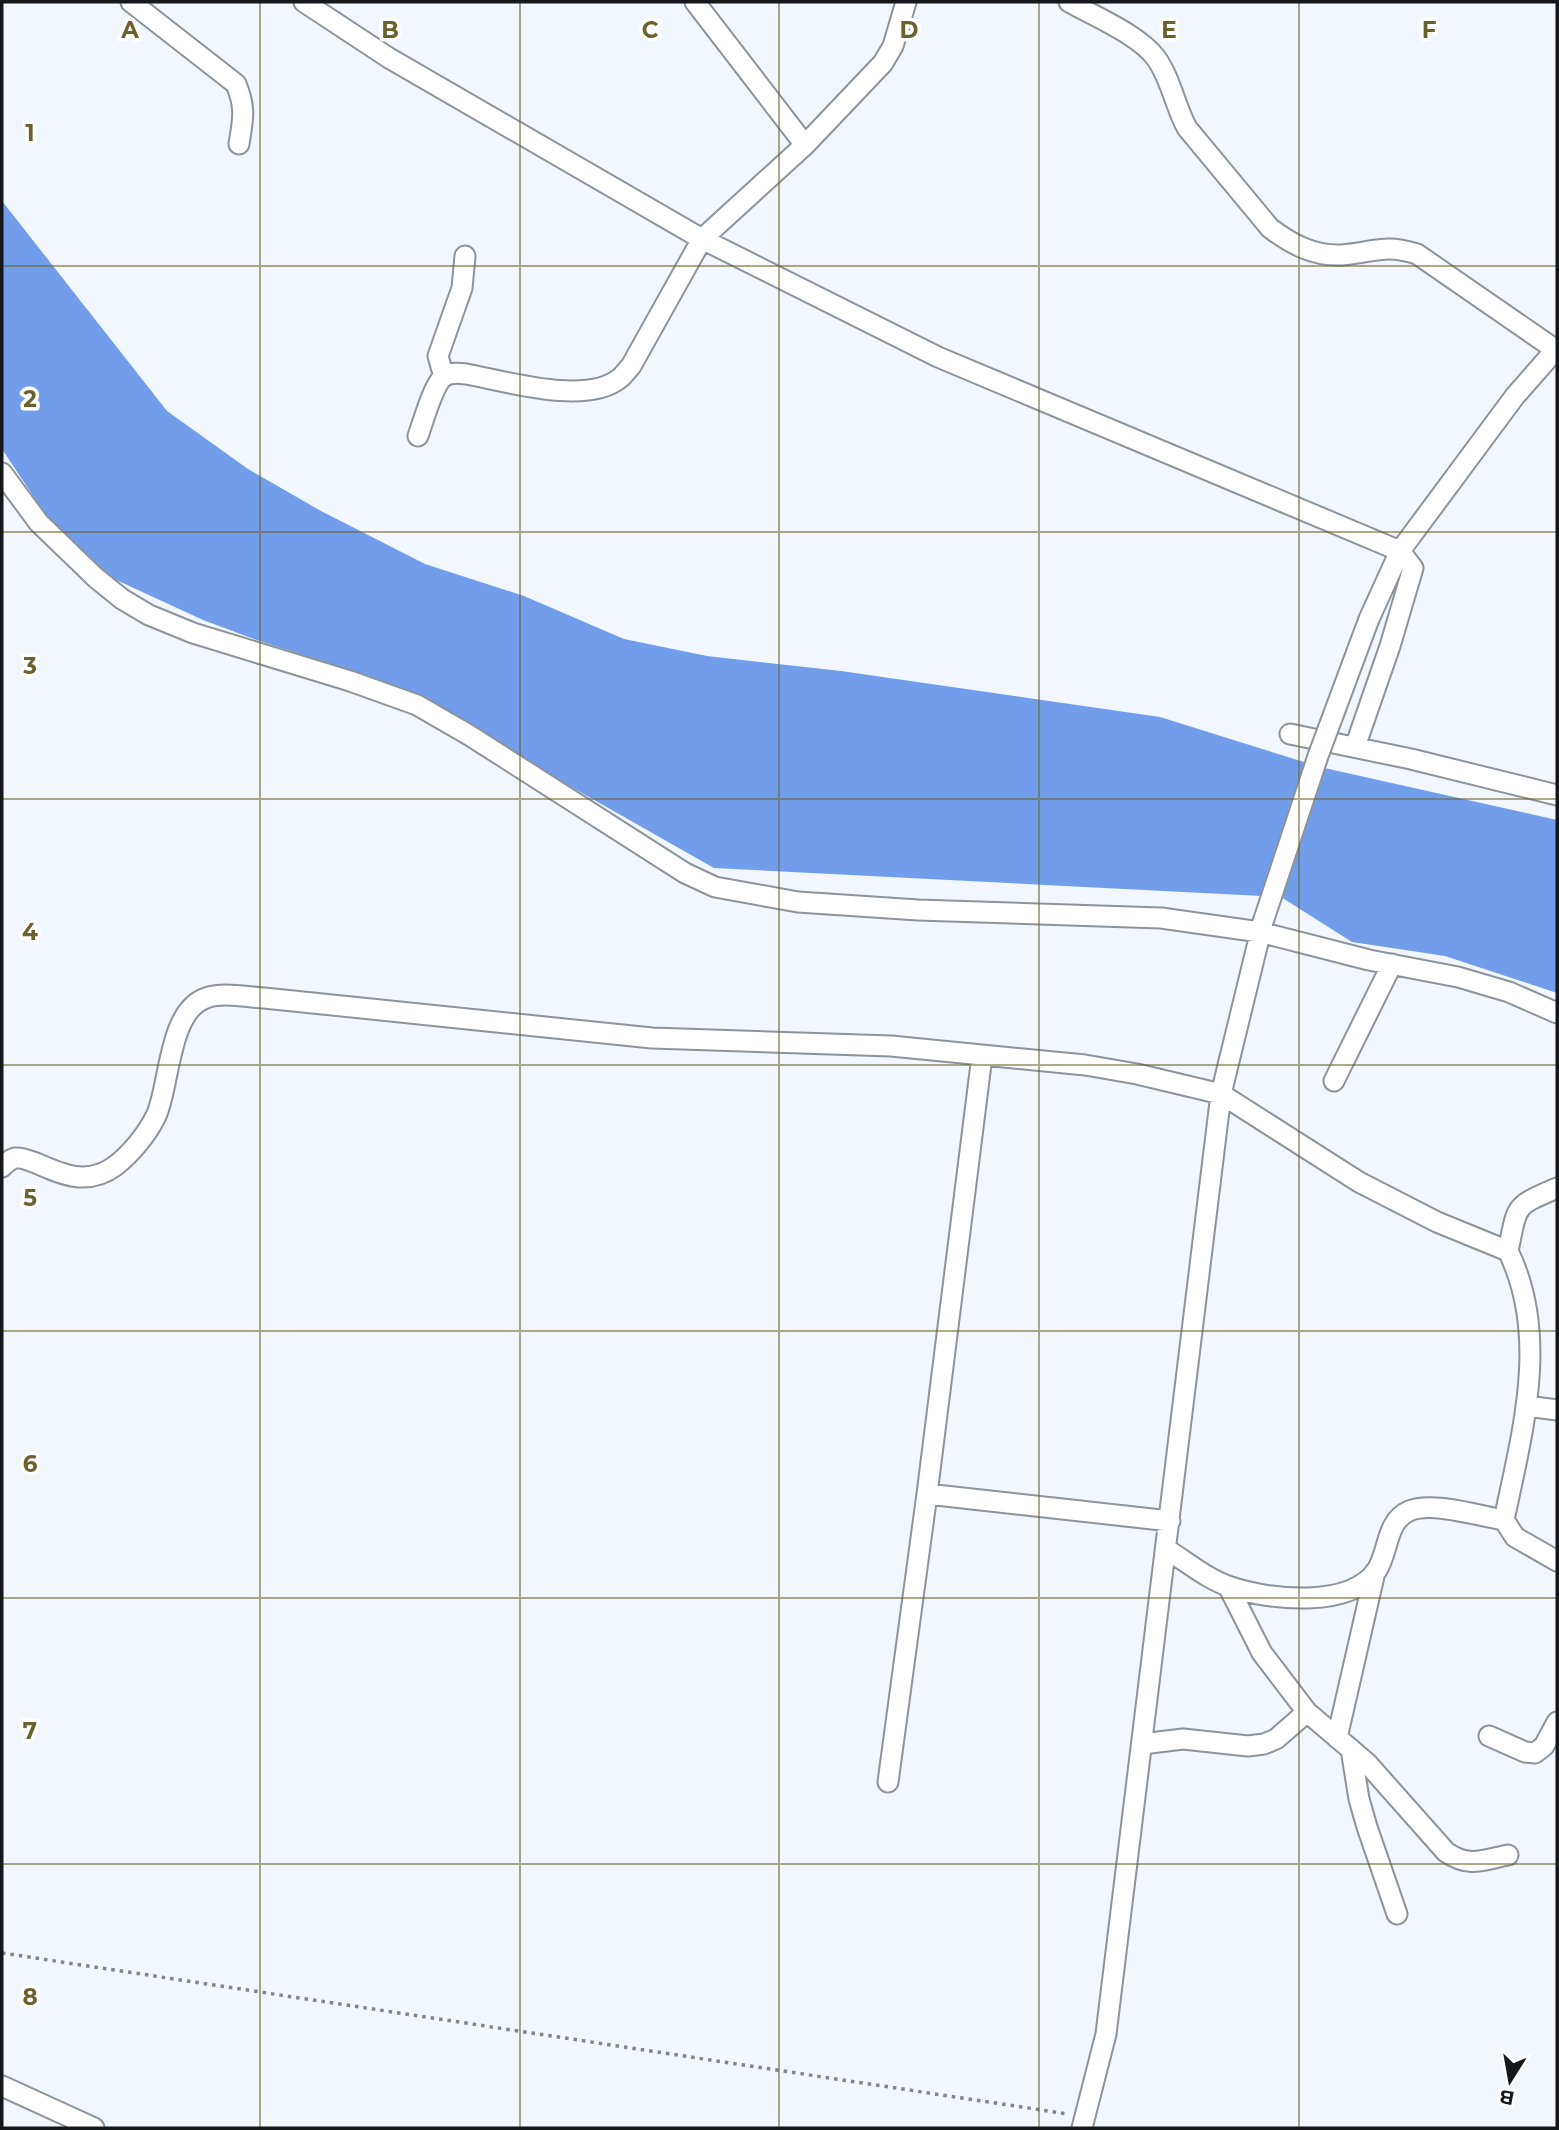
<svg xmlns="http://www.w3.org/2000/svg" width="1559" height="2130" font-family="Montserrat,sans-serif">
  <rect width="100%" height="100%" fill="#f1f7fd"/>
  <path fill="#719deb" d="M2 201 167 411 248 469 321 511 425 564 524 596 624 639 707 656 841 671 1160 717 1320 767 1557 820V993L1445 956 1352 942 1281 897 714 868 388 683 254 639 203 620 112 578 51 523 2 449Z"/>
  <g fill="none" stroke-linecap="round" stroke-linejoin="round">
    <defs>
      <path id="street" d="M131 2 236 84C246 108 243 119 239 144
        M304 2 389 58 702 239 938 357 1400 551 1413 568 1390 646 1355 747
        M695 2 805 145
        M1069 2C1094 16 1139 35 1156 58 1171 79 1175 106 1187 128L1270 228C1291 244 1313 256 1341 255 1372 253 1384 243 1417 254L1556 350
        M444 377 438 356 462 288 465 256
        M418 436C423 422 433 386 443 377 450 372 459 373 466 374 505 381 587 406 620 378 624 375 627 370 631 366L702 239 805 145 883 63 893 46 906 2
        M2 473 39 523 96 578 122 599 149 615 193 633 350 681 417 705 469 735 685 873 715 887 798 902 918 910 1161 918 1260 932 1369 960 1458 977 1509 992 1557 1013
        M1369 619 1400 551 1515 396 1557 348
        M1290 734 1411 759 1557 795
        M1334 1081 1392 964
        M2 1167C5 1164 11 1159 15 1158 22 1157 30 1161 36 1163 63 1175 88 1186 115 1166 131 1154 147 1134 156 1116 170 1086 168 1011 206 998 222 992 246 997 264 998L652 1038 891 1046 1085 1065 1137 1074 1221 1094 1359 1182 1437 1222 1508 1251C1550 1336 1522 1433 1504 1520L1515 1537 1557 1561
        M1508 1251C1518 1204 1513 1207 1557 1188
        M1527 1406 1557 1410
        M927 1494 1170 1521
        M1166 1549C1186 1561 1208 1580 1231 1587 1269 1600 1350 1609 1377 1570 1389 1551 1386 1521 1409 1511 1432 1501 1479 1516 1504 1520
        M1228 1586 1262 1653 1307 1712 1367 1763 1446 1852C1469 1868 1483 1860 1508 1855
        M1489 1736 1525 1752 1535 1753 1544 1746 1557 1722
        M1337 1738 1375 1572
        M1142 1744 1183 1739 1248 1746 1264 1744 1276 1739 1307 1712
        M1351 1749 1359 1799 1367 1827 1397 1914
        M888 1782 927 1494 982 1056
        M2 2086 94 2128
        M1082 2128 1106 2034 1221 1094 1263 922"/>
    </defs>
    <use href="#street" stroke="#8d939b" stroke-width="23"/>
    <path stroke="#81858a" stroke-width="3.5" stroke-dasharray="3.5 5" stroke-linecap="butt" d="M2 1953 1068 2114"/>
    <use href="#street" stroke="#fff" stroke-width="19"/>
    <defs>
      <path id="street-bridge" d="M1263 922 1318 756 1369 619"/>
    </defs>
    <use href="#street-bridge" stroke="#8d939b" stroke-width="23" stroke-linecap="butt"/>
    <use href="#street-bridge" stroke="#fff" stroke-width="19"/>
  </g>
  <path fill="none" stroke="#6b612d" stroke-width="2" stroke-opacity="0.55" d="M260 2V2128M520 2V2128M779 2V2128M1039 2V2128M1299 2V2128M2 266H1557M2 532H1557M2 799H1557M2 1065H1557M2 1331H1557M2 1598H1557M2 1864H1557"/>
  <g font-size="23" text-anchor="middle" font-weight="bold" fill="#6b612d" stroke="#fff" stroke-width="7" stroke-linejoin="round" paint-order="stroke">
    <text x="130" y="38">A</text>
    <text x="390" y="38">B</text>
    <text x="650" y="38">C</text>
    <text x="909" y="38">D</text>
    <text x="1169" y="38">E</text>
    <text x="1429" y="38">F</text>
    <text x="30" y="141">1</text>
    <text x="30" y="407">2</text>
    <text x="30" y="674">3</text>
    <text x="30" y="940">4</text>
    <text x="30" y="1206">5</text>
    <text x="30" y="1472">6</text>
    <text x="30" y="1739">7</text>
    <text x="30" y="2005">8</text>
  </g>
  <rect width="1559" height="2130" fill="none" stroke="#15171a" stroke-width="7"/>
  <g transform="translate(1510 2081) rotate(191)" stroke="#ffffff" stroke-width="5" paint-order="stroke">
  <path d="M0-5L12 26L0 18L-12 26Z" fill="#15171a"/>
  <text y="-10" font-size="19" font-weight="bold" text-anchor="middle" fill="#15171a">B</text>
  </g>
</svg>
